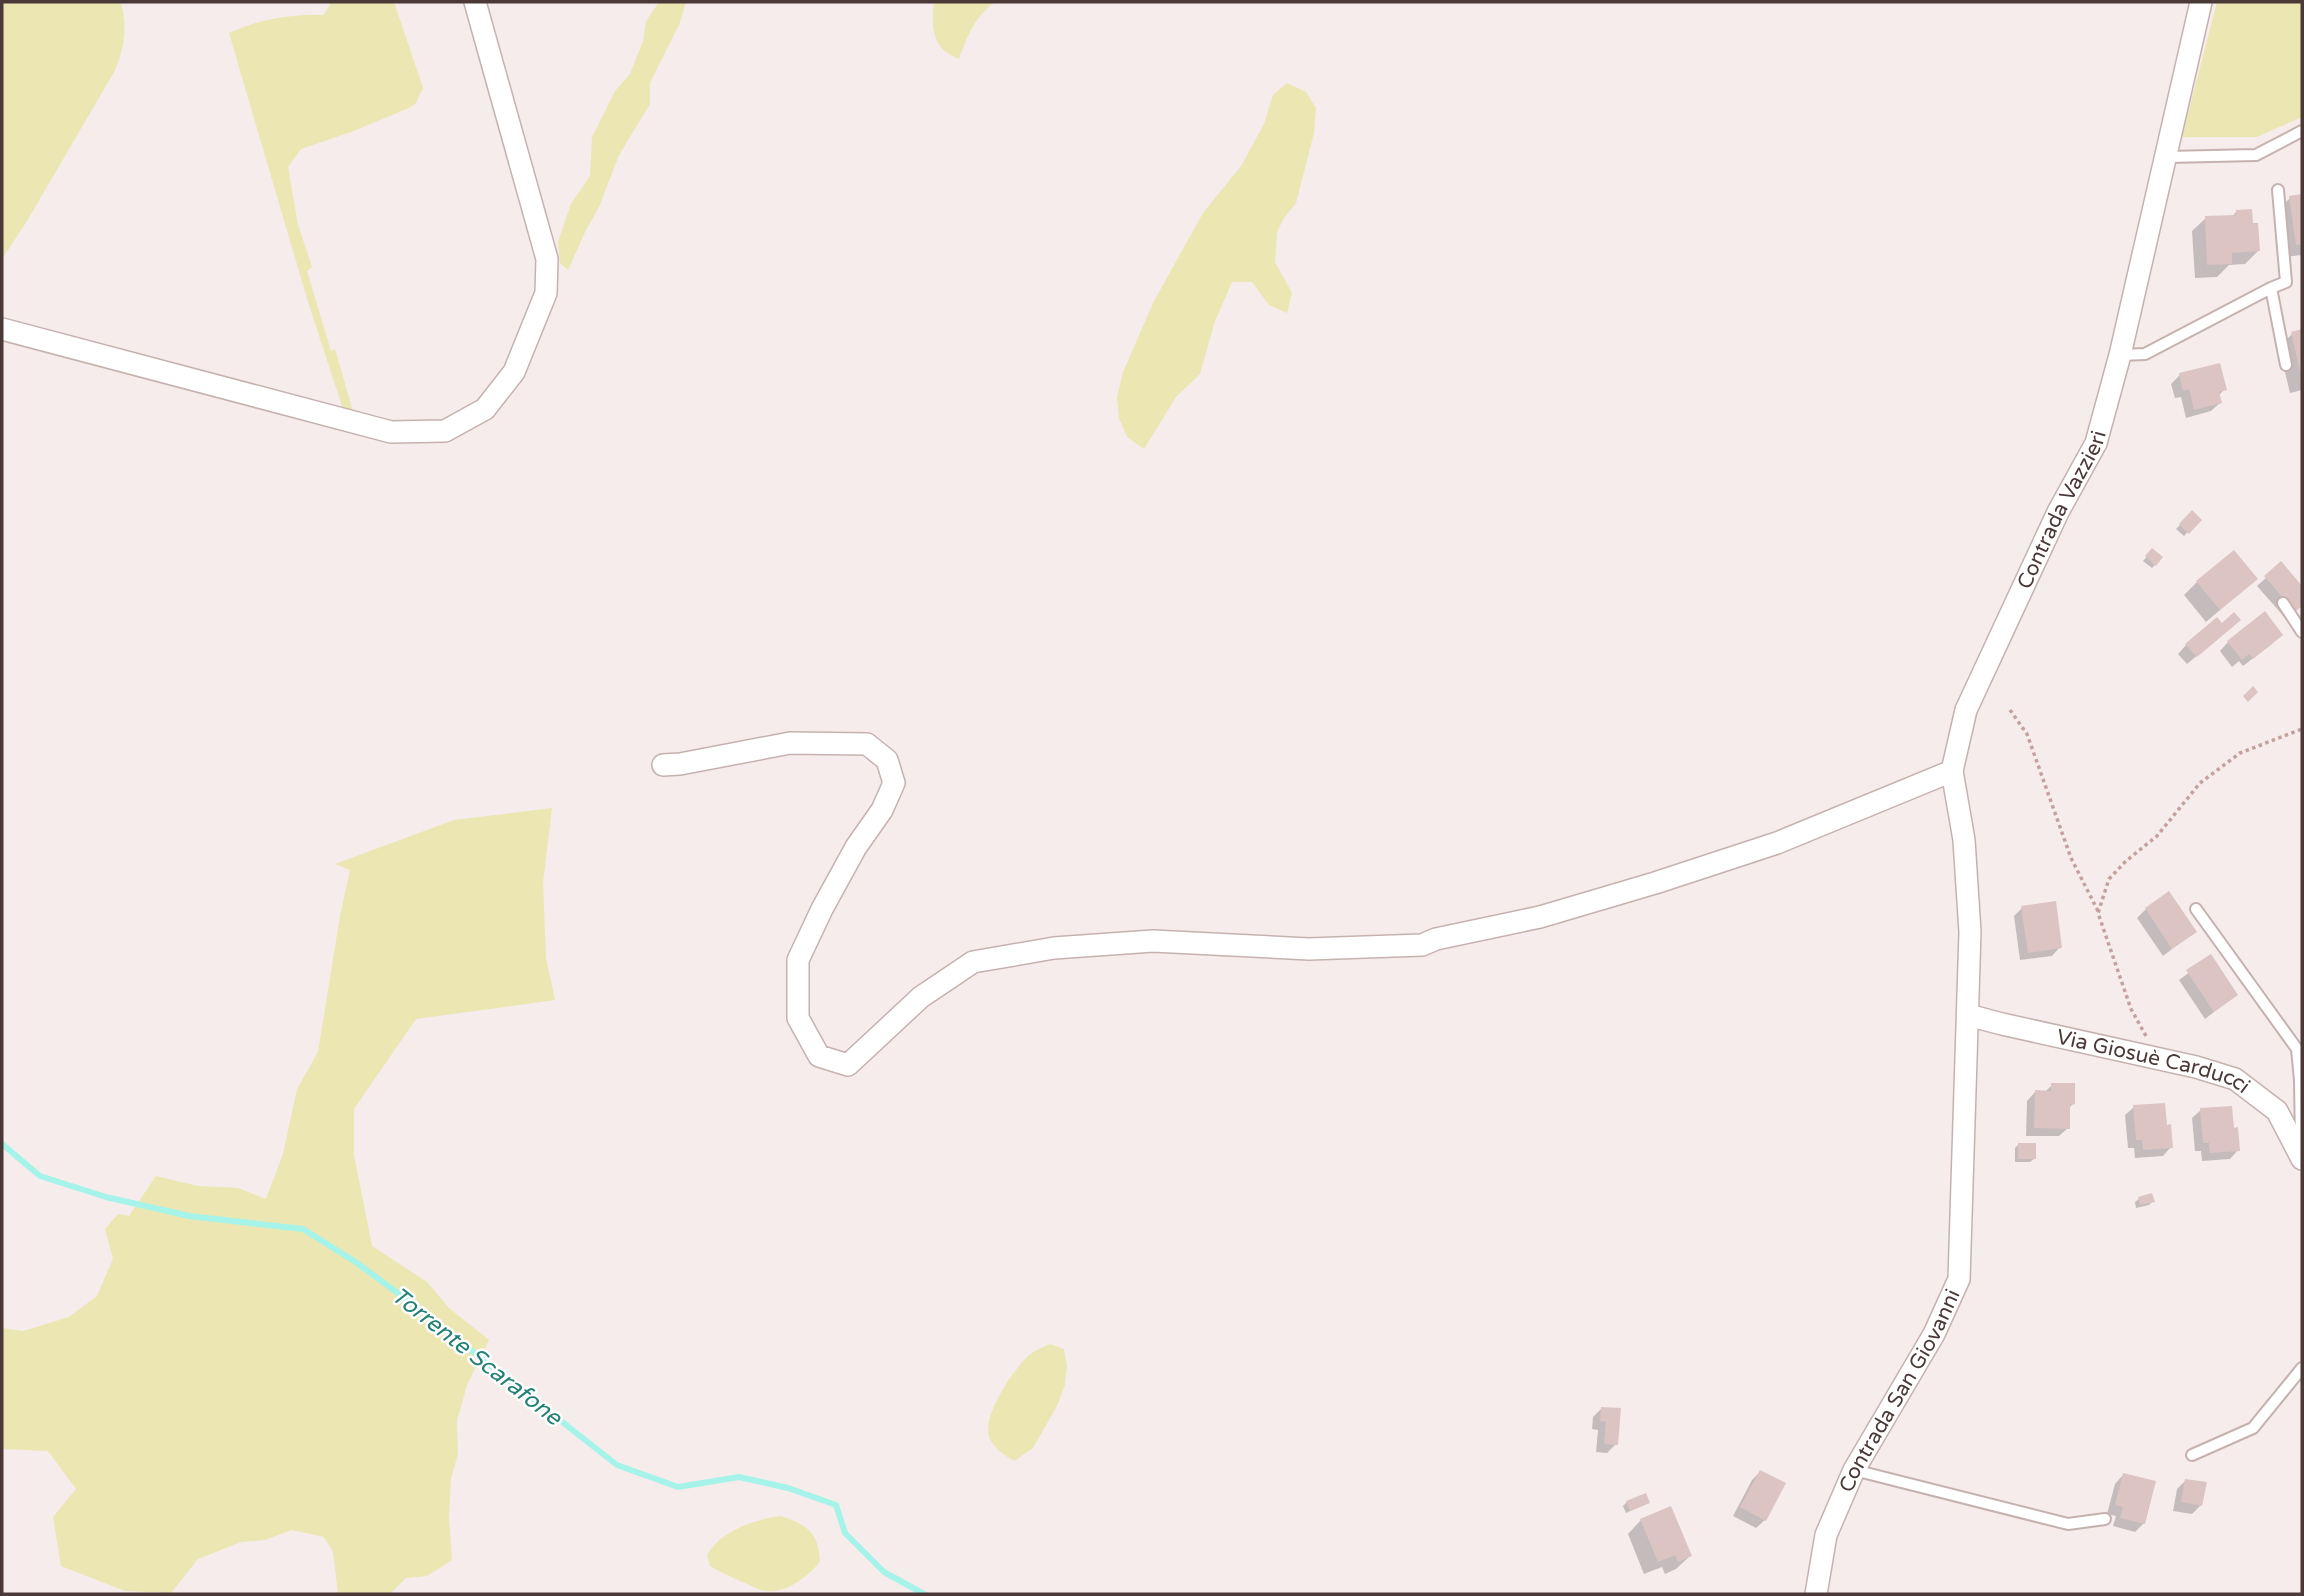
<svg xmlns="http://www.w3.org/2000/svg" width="2304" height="1596" font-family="'Varela Round',sans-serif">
  <rect width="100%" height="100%" fill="#f6eceb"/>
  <path fill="#ebe6b2" d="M2 2H121C127 27 125 48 114 72L27 221 2 259Z
    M331 2H394L423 88 416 103 409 108 351 132 301 149 288 167 298 225 312 267 307 271 331 351 335 349 354 415 343 409 308 302 229 33C260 19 289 14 324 15Z
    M659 2H686L679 25 650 83V104L619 155 599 207 585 232 568 270 560 263 558 242 563 227 571 204 590 176 592 137 615 91 630 74 643 41 646 21Z
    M934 2H996C976 13 966 39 959 59 932 49 931 28 934 2Z
    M2217 2H2302V117L2257 137H2182Z
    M1287 83 1306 92 1316 108 1314 133 1296 203 1284 218 1277 232 1275 262 1292 293 1287 313 1269 305 1252 282H1232L1215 321 1200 374 1176 397 1144 449 1127 437 1119 418 1117 397 1123 372 1154 301 1203 213 1241 166 1264 124 1273 95Z
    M552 808 543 882 546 958 555 1000 416 1019 354 1109V1155L372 1246 427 1282 449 1308 489 1340 467 1385 457 1421 458 1454 451 1478 449 1516 452 1560 427 1576 406 1578 390 1594H338L333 1552 324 1537 292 1530 265 1540 241 1542 198 1559 171 1593 125 1591 61 1566 53 1517 76 1489 48 1451 2 1449V1328L23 1331 69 1317 97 1296 113 1259 105 1229 118 1214 129 1216 156 1176 198 1186 238 1188 266 1199 283 1154 297 1089 318 1052 340 916 350 870 335 864 454 820Z
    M1050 1344 1064 1349 1067 1366 1065 1385 1057 1406 1033 1448 1014 1461C1004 1455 995 1449 990 1439 980 1419 1012 1372 1026 1358 1032 1351 1042 1348 1050 1344Z
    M780 1516C807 1524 819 1533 820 1562 806 1578 784 1596 761 1590 754 1588 747 1583 740 1581 730 1576 720 1572 710 1566L707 1555C721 1531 753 1520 780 1516Z"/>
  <path fill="#0003" d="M2302 196V255L2284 257 2277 211 2290 198Z
    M2236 212 2252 225 2258 251 2245 264 2229 265 2217 277 2195 278 2192 231 2206 218 2232 217Z
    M2302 331V390L2290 393 2279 347 2292 334Z
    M2180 375 2225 389 2218 396 2220 403 2211 411 2186 418 2181 397 2175 398 2171 384Z
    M2192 513 2199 520 2184 536 2176 529Z
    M2152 551 2155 565 2152 568 2143 561Z
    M2281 564 2302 588V605L2286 619 2257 586Z
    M2256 579 2206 622 2184 595 2197 582Z
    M2230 628 2187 664 2178 654 2186 645Z
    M2228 642 2273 643 2243 666 2239 661 2232 667 2220 651Z
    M2022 908 2060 947 2052 956 2020 960 2014 916Z
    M2146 909 2194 932 2163 956 2137 918Z
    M2210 957 2236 995 2205 1019 2179 980Z
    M2052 1085 2073 1104 2068 1109V1128L2059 1136H2026L2027 1101 2035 1092H2045Z
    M2134 1107 2165 1127 2171 1147 2163 1156 2135 1158 2134 1148H2128L2125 1115Z
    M2201 1110 2232 1130 2238 1150 2230 1159 2202 1161 2201 1151H2195L2192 1118Z
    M2019 1144 2034 1159 2030 1162H2015V1148Z
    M2139 1199 2153 1201 2149 1205 2136 1208 2135 1202Z
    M1602 1408 1616 1444 1607 1453 1596 1452 1598 1430 1592 1429 1593 1417Z
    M1760 1472 1765 1520 1756 1528 1733 1516 1752 1480Z
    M2123 1475 2144 1523 2135 1532 2113 1526 2116 1516 2107 1514 2115 1484Z
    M2186 1480 2201 1505 2192 1514 2173 1511 2177 1489Z
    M1627 1502 1648 1503 1626 1513 1623 1506Z
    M1641 1520 1690 1556 1676 1569 1665 1574 1662 1567 1644 1574 1628 1534Z"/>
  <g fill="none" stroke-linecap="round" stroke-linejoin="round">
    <path stroke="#a6f4e9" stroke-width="6" d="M2 1144 40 1176 106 1197 189 1216 303 1229 354 1261 406 1299 617 1465 678 1487 739 1477 788 1488 836 1505 845 1533 884 1572 924 1594"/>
  </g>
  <path fill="#dbc4c2" d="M2302 194V244L2296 245 2289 196Z
    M2252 209 2253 223H2258L2260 251 2232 253V264L2207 265 2205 216 2236 215V210Z
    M2302 329V375H2301L2291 332Z
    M2220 363 2227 390 2219 392 2222 403 2194 410 2189 389 2183 391 2179 373Z
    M2192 510 2202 520 2189 534 2179 524Z
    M2152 548 2163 557 2156 566 2145 556Z
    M2234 550 2258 579 2220 610 2196 581Z
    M2281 561 2302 586V606L2295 612 2264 576Z
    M2265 611 2283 635 2253 659 2249 654 2242 660 2227 641Z
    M2234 612 2241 620 2197 657 2185 644 2217 617 2222 623Z
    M2253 686 2258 692 2248 702 2243 696Z
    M2169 891 2197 932 2172 949 2145 908Z
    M2056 901 2062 948 2028 953 2021 906Z
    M2211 954 2238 995 2214 1012 2186 970Z
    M2051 1083H2075V1104L2070 1105V1129L2034 1128 2035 1090 2051 1091Z
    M2165 1103 2167 1125 2171 1124 2173 1148 2143 1150 2142 1140H2136L2133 1105Z
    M2232 1106 2234 1128 2238 1127 2240 1151 2210 1153 2209 1143H2203L2200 1108Z
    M2018 1143H2036V1159H2018Z
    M2152 1193 2155 1202 2140 1205 2138 1197Z
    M1601 1407 1621 1408 1618 1445 1604 1444 1606 1422 1600 1421Z
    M1760 1470 1786 1483 1766 1521 1740 1507Z
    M2123 1473 2156 1481 2145 1524 2120 1518 2123 1507 2115 1505Z
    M2185 1479 2207 1482 2202 1506 2181 1502Z
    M1646 1493 1650 1503 1630 1511 1626 1501Z
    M1671 1506 1692 1556 1678 1562 1675 1555 1658 1562 1640 1519Z"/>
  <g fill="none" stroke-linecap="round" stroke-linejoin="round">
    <defs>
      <path id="service" d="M2167 157 2256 155 2302 131
        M2271 288 2286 282 2278 190
        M2120 355 2145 354 2271 288 2286 365
        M2283 603 2302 632
        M2196 909 2297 1049 2300 1080 2301 1146
        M2192 1455 2253 1428 2302 1368
        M1854 1470 2068 1524 2105 1519"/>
      <g id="minor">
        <path d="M2 329 391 432 445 431 485 409 514 372 546 293 547 259 475 2"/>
        <path d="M663 765 680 764 790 743 867 744 887 760 894 783 882 810 856 847 822 909 798 960V1018L819 1056 848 1065 921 997 973 962 1054 948 1153 941 1309 949 1422 945 1436 939 1540 917 1655 883 1777 843 1952 771"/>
        <path id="s1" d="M1968 1015 2002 1024 2196 1067 2235 1079 2277 1111 2302 1159"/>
        <path id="s2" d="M1816 1594 1826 1535 1854 1470 1934 1334 1959 1279 1970 932 1964 840 1952 771 1966 710 2058 512 2096 443 2120 355 2201 2"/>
      </g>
    </defs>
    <use href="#service" stroke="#c5b2af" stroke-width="14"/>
    <use href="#minor" stroke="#c5b2af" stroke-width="24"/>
    <path stroke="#c4a19d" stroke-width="3.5" stroke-dasharray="3.5 3.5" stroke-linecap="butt" d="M2010 710 2027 734 2071 858 2098 911
      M2146 1036 2131 1009 2098 913 2109 879 2126 861 2157 836 2200 783 2240 753 2302 729"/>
    <use href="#service" stroke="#fff" stroke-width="10"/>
    <use href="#minor" stroke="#fff" stroke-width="21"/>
  </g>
  <g text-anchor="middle" stroke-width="5" stroke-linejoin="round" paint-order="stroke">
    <g font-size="21" fill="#4b3938" stroke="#fff">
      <text dy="7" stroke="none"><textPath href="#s2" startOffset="1143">Contrada Vazzieri</textPath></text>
      <text dy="7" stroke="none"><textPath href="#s1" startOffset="191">Via Giosuè Carducci</textPath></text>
      <text dy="7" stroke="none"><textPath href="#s2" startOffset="222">Contrada San Giovanni</textPath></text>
    </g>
    <g font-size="23" font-style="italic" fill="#228074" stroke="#fff">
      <text transform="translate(477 1356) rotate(38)" y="8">Torrente Scarafone</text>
    </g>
  </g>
  <rect width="2304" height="1596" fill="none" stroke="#4b3938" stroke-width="7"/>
</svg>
